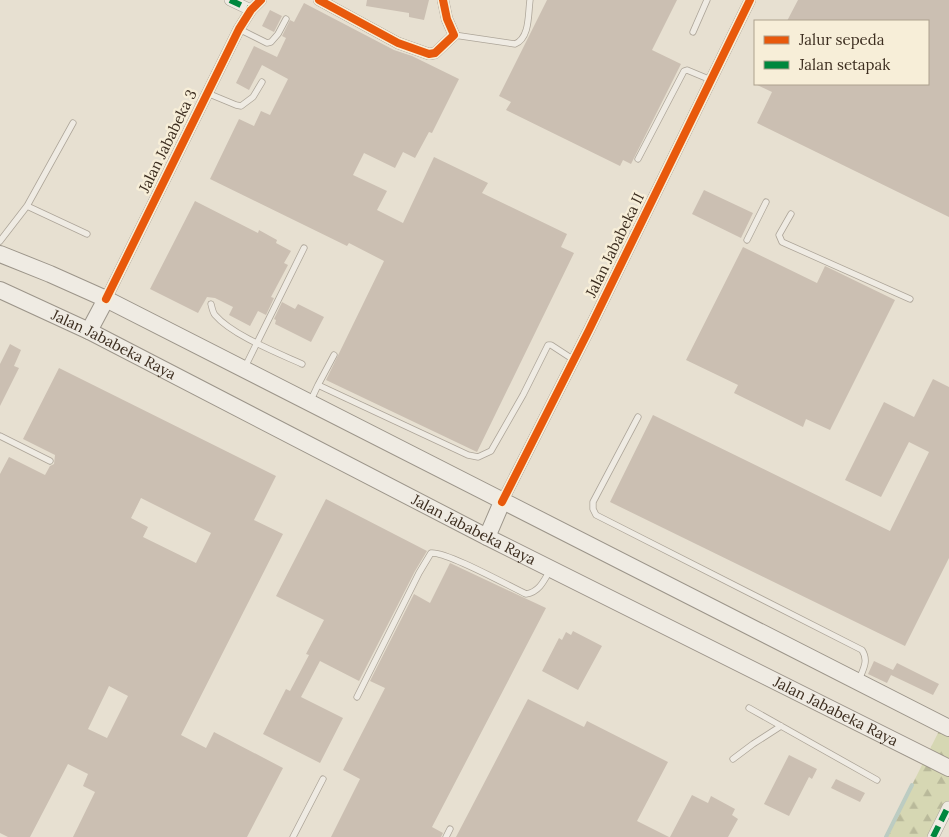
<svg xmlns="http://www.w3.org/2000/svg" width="949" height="837" font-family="Lora,serif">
  <defs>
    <pattern id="forest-firs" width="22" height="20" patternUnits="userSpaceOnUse" patternTransform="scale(1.25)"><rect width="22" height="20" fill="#d6d7b3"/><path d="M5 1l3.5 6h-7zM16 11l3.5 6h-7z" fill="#b9b99a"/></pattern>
  </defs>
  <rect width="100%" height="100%" fill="#e7e0d1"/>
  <path fill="url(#forest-firs)" d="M944 721 949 723V805L933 837H886Z"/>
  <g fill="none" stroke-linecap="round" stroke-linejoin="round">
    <path stroke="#bcccc2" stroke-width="4" d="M886 837 912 785"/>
  </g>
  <path fill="#cbbfb2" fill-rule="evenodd" d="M367 0H429L424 20 409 17V13L366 6Z
    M547 0H677L652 50 681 64 631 164 623 160 620 166 506 110 511 102 499 96Z
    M798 0H949V217L757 123 772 92 755 84H928V21H787Z
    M304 3 394 50 412 56 459 79 432 133 429 132 415 158 403 152 395 168 364 153 353 175 387 191 377 210 403 223 434 157 488 183 482 193 567 234 561 247 574 253 477 452 326 380 384 261 349 243 347 246 210 179 239 119 254 126 261 111 270 115 288 79 262 65 249 90 236 83 254 46 277 57 286 38 282 36 290 20 294 22Z
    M270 10 282 16 274 32 262 26Z
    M704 190 753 213 741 238 692 214Z
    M195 201 258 233 259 230 277 240 276 243 291 251 284 263 288 265 271 297 274 298 266 315 258 311 250 326 229 315 233 307 215 298 207 297 198 313 150 289Z
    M743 247 817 283 825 266 895 300 830 430 806 419 803 427 734 393 738 385 686 360Z
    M282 302 295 309 298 304 324 317 311 342 275 324 276 320 274 319Z
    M10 344 21 350 14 366 19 368 0 406V364Z
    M59 368 276 476 254 520 283 534 181 735 206 748 214 732 283 768 247 837H73L95 792 83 786 88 774 68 764 30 837H8L0 833V474L9 457 45 475 50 466 54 464 55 455 23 439ZM141 498 211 533 196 563 143 537 148 527 131 518ZM109 686 128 696 107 738 88 729Z
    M933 379 949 387V558L905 646 610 502 653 415 890 531 929 452 909 442 881 497 845 480 884 402 914 417Z
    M326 499 427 551 415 571 359 681 320 661 301 697 343 718 320 763 263 734 286 689 290 691 309 655 306 654 324 620 276 596Z
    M450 563 546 608 432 827 443 833 441 837H331L360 779 343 770 385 688 370 681 414 594 430 603Z
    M573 631 602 646 578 690 542 671 559 638 562 640 566 632 571 635Z
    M874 661 893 670 897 663 939 684 933 695 891 675 887 683 868 674Z
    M528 699 584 727 587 721 668 762 637 821 669 837H456Z
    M789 755 817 769 812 779 809 777 789 816 764 804Z
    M836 779 865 793 860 802 831 788Z
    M692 795 708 803 711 796 735 809 732 815 738 819 728 837H670Z"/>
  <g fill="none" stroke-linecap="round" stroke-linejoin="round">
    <defs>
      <path id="service" d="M239 29 267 43 271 42 278 34 286 19
        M693 32 707 0
        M454 35 515 44C530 38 528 14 530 0
        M207 93 236 105 241 106 253 97 262 82
        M638 159 684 71 687 70 711 80
        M27 206 87 234
        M791 214 779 235 782 242 910 299
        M747 240 766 202
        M0 241 27 206 73 123
        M211 304C212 308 213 313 215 315 232 335 278 353 302 364
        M245 367 304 248
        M318 385 334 355
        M310 402 318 385 468 455 478 457 491 451 523 395 548 345H551L574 360
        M638 417 593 502V509L596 515 862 650C869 661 863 669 859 680
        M0 436 50 461
        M357 697 419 573 431 553C446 551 509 586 526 594 539 592 544 581 550 570
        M749 708 877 780
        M733 759 753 744 781 726
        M293 837 323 779
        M446 837 450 829"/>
      <path id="minor" d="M230 0 251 10
        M319 0 398 43 429 54 435 53 454 35 447 19 443 0
        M106 299 239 29 251 10 261 0
        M502 502 589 330 750 0
        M933 837 948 807"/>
      <g id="secondary">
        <path d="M0 254 50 274 106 299 949 728"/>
        <path id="s1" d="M0 290 89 331 487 537 949 768"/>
        <path d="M89 331 106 299"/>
        <path d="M487 537 502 502"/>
      </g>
    </defs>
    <use href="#service" stroke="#ada599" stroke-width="7"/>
    <use href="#minor" stroke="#ada599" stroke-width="12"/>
    <use href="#secondary" stroke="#9c958a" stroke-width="18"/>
    <use href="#service" stroke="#efebe3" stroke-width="5.5"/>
    <use href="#minor" stroke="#efebe3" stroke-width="11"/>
    <use href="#secondary" stroke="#efebe3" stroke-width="16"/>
    <path stroke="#00873e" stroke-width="6" stroke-dasharray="12 6" stroke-linecap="butt" d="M230 0 251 10
      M933 837 949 805"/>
    <defs>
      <path id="cycleway" d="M319 0 398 43 429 54 435 53 454 35 447 19 443 0
        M106 299 239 29 251 10 261 0
        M502 502 589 330 750 0"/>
    </defs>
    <use href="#cycleway" stroke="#f7eed8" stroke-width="11"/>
    <use href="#cycleway" stroke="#e8590c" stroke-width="8"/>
  </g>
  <g text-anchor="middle" stroke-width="5" stroke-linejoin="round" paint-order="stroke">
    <g font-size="15" fill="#3d2e20" stroke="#f7eed8">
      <text transform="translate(168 141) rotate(-64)" y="5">Jalan Jababeka 3</text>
      <text transform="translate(615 245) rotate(-64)" y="5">Jalan Jababeka II</text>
      <text dy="5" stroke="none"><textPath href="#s1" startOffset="126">Jalan Jababeka Raya</textPath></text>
      <text dy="5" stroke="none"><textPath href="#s1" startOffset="531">Jalan Jababeka Raya</textPath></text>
      <text dy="5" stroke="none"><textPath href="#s1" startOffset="936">Jalan Jababeka Raya</textPath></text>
    </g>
  </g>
  <rect x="754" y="20" width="175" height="65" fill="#f7eed8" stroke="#ada18e"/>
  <rect x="764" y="36" width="25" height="8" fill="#e8590c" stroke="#ada18e"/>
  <text x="799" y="45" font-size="15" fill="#3d2e20">Jalur sepeda</text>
  <rect x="764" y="61" width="25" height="8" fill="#00873e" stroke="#ada18e"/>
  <text x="799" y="70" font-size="15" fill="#3d2e20">Jalan setapak</text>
</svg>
